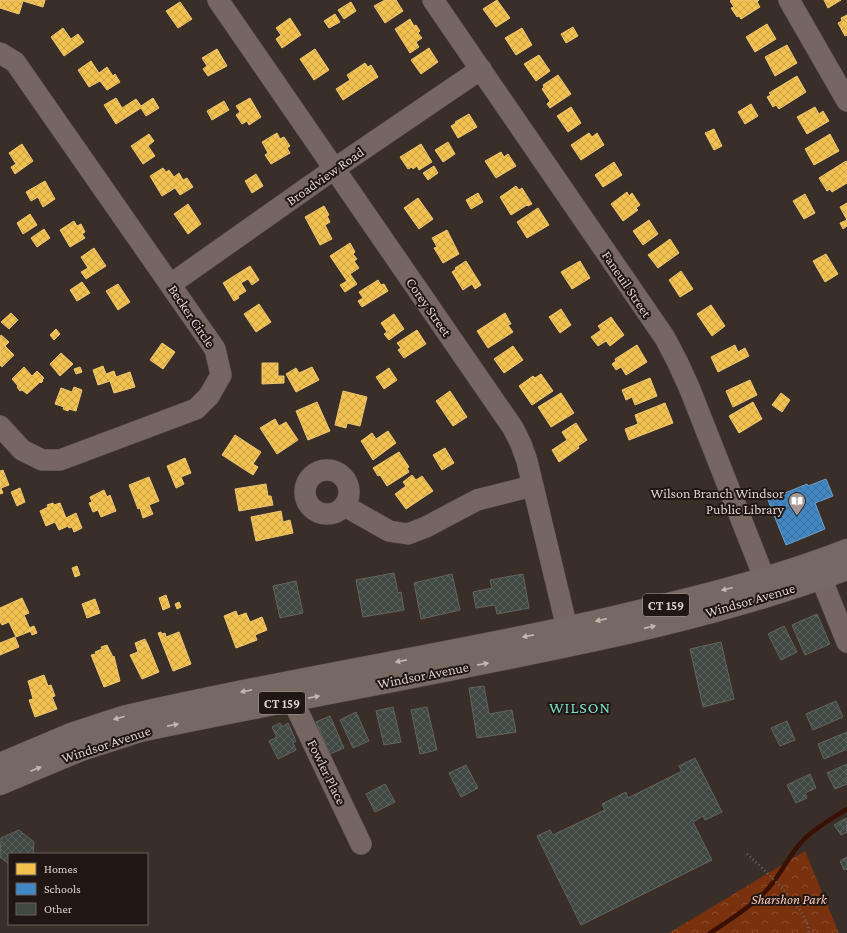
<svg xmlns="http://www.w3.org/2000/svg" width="847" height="933" font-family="'Crimson Pro',serif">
  <defs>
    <pattern id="forest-crowns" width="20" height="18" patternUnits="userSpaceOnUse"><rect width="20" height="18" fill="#79310e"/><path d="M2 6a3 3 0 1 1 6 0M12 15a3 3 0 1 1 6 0" fill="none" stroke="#8c4e30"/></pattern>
    <pattern id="homes-cross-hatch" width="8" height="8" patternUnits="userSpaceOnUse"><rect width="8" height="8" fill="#f2c14e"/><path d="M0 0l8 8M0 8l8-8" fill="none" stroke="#c6a04a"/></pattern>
    <pattern id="schools-cross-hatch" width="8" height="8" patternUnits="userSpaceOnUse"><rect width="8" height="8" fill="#3f88c5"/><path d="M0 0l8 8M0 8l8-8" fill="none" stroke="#406e95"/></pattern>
    <pattern id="building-cross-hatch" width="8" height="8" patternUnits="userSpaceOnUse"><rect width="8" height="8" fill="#3f4843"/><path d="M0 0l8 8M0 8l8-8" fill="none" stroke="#5a615d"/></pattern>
  </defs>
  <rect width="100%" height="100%" fill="#3a2e29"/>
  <path fill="url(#forest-crowns)" d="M805 851 839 933H669Z"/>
  <path fill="url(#homes-cross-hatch)" stroke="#ecc674" d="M0 0H45L43 7 23 1 19 14 0 8Z
    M385 0H396L403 11 385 23 374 6Z
    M497 0 510 18 496 27 483 9Z
    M732 0H759L757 2 760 7 741 19 739 16 737 17 731 8 734 7 730 1Z
    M824 0H841L828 8Z
    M180 2 192 19 178 28 166 11Z
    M351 2 356 11 344 19 338 10Z
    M335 14 340 22 329 28 324 21Z
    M847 15V35L845 36 838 23 842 21 841 18Z
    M290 18 301 35 282 48 276 39 281 35 276 28Z
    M410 19 414 26 416 25 420 31 418 33 422 38 416 42 419 47 410 53 395 29Z
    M767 24 776 39 755 52 746 37Z
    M573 27 578 36 566 43 561 34Z
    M63 28 71 39 78 34 84 42 64 56 51 37Z
    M522 28 532 45 516 55 505 38Z
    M787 45 797 63 775 76 765 57Z
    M429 48 438 62 421 74 411 60Z
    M217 49 227 66 208 76 203 69 207 66 202 58Z
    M315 49 329 70 314 80 300 59Z
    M539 55 550 71 536 81 524 64Z
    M91 61 99 73 107 67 113 76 115 74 120 82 107 90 100 81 89 87 78 70Z
    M365 63 368 67 371 65 378 77 343 100 336 89 350 80 347 75Z
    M558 75 571 94 550 108 547 104 550 101 542 89 544 87 543 85Z
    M797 76 806 92 779 109 776 105 773 107 767 97 771 95 769 93Z
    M116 98 122 108 136 99 141 106 153 98 159 108 146 116 141 108 116 124 104 105Z
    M250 98 261 117 249 125 247 121 242 124 236 115 240 112 236 106Z
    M224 101 229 110 212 120 207 111Z
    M751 104 758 116 745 124 738 112Z
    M571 107 581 123 568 132 557 116Z
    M815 107 819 114 823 111 829 121 807 134 797 117Z
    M469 114 477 127 458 138 451 126 456 123 455 122Z
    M714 129 722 146 714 150 705 133Z
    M277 133 280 139 284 137 290 146 287 148 290 153 271 164 265 155 268 153 262 142Z
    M589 133 592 137 597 133 604 145 581 160 571 145Z
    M149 134 154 141 148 146 155 156 143 164 131 146Z
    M830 134 839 151 814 165 805 149Z
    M448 142 455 154 443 162 435 150Z
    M22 144 33 161 15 174 11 167 16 164 9 153Z
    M421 144 432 162 419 170 417 166 413 169 412 167 408 169 400 157Z
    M501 152 504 157 508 154 516 166 496 178 485 161Z
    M846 161 847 163V183L832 192 830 189 827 191 819 178Z
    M614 162 622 175 603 187 595 175Z
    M434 166 438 173 428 180 423 173Z
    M163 168 166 172 169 170 174 177 179 173 183 180 187 178 193 187 180 195 175 188 162 196 150 176Z
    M256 174 263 186 252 193 245 181Z
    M45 181 55 199 43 207 38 197 31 201 26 192Z
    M516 186 519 190 522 188 532 204 528 206 527 205 511 215 500 197Z
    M627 192 629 196 632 193 640 205 636 208 638 210 623 221 611 204Z
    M478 193 483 202 471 209 466 200Z
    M805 194 815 213 804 219 793 201Z
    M418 198 433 219 419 229 404 208Z
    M847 203V226L843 229 840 223 847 220 840 207Z
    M188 204 201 224 188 234 174 214Z
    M324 206 329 215 327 216 330 222 325 225 332 239 320 245 305 217Z
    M538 208 549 225 527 238 517 222Z
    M30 214 37 225 23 234 17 223Z
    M649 220 658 234 643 245 633 231Z
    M74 221 77 226 81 224 85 232 82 234 85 238 70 247 60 230Z
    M44 229 50 238 37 247 31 238Z
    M447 230 459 254 443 263 434 248 437 247 432 238Z
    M670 239 679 253 658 268 648 255Z
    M350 243 355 252 353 254 357 259 354 261 359 268 350 274 357 284 345 292 340 285 347 281 330 256Z
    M94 248 106 266 86 279 81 272 88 268 81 257Z
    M826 254 838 274 825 282 813 261Z
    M466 261 481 285 475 289 472 284 463 290 452 272 456 269 455 268Z
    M580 261 590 278 572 289 561 272Z
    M250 266 259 280 252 285 248 279 241 283 246 291 238 296 239 298 234 301 223 283Z
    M681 271 693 289 680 297 669 280Z
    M378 280 381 285 384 284 388 291 362 307 358 301 363 298 359 292Z
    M82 282 90 293 77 301 70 290Z
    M118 284 130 302 118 310 106 291Z
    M259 304 271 322 256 332 244 314Z
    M711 305 725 326 712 336 697 314Z
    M561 309 571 325 560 333 549 317Z
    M11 313 18 320 9 329 1 322Z
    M505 313 511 324 508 325 513 332 488 348 477 331Z
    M394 314 404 329 389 340 384 334 387 332 381 323Z
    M611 317 624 335 610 346 606 341 598 346 591 337 601 330 598 326Z
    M56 329 60 334 54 340 50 335Z
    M417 330 426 344 404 358 398 350 401 348 397 343Z
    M1 335 9 342 5 346 14 355 2 367 0 365V337Z
    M162 343 175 352 163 369 150 360Z
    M637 345 647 362 626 375 621 367 616 370 612 364 616 361 615 359Z
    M735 345 738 352 745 348 749 356 718 372 711 357Z
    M513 346 523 360 504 373 494 359Z
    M61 353 73 364 60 376 50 364Z
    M262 363H278V376H284V383L262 384Z
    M103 366 106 374 114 371 116 377 130 372 135 387 114 393 110 381 98 385 93 370Z
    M24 367 32 376 37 371 44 378 42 380 43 381 41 383 40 382 27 394 22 390 20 391 17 387 18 386 12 379Z
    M80 367 82 372 76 374 74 369Z
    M312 367 319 380 296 392 286 374 296 368 299 373Z
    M389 368 397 380 384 389 376 377Z
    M541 374 553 391 532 405 519 386 533 376 535 378Z
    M650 378 657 396 635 405 632 397 626 400 622 390Z
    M750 380 757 395 733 407 726 391Z
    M74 387 82 390 76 411 69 409 68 411 63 409 64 407 55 404 61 388 72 392Z
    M343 391 367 397 360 426 347 423 346 428 335 425Z
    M450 391 467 417 453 426 436 401Z
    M561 393 574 413 551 427 538 407Z
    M781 393 790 400 782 412 772 405Z
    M317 402 330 431 308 440 296 411Z
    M753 402 762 419 739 433 729 416Z
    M665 403 673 423 629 440 625 429 638 424 635 415Z
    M275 419 279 426 286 422 298 440 277 454 260 428Z
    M576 423 587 440 578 446 579 448 559 462 552 450 567 440 562 432Z
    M388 431 396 443 373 460 361 441 372 433 376 439Z
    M235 435 261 452 253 464 258 467 253 475 222 455Z
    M445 448 454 463 442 470 433 455Z
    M399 452 409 467 407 468 409 472 387 486 380 475 378 476 373 468Z
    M185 458 191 473 181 477 184 484 176 488 167 466Z
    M3 470 9 485 1 488 3 493 0 494V471Z
    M412 475 416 480 422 476 433 491 406 509 395 494 406 486 403 482Z
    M149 477 159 501 149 505 153 514 143 518 140 508 138 509 129 485Z
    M266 484 268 496H271L273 505 239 511 235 489Z
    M20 488 25 502 17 506 11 492Z
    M104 490 107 497 110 495 116 511 101 517 98 510 93 512 89 503 92 502 90 497Z
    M53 503 54 505 60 503 66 518 76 513 82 528 74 532 72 527 69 528 68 526 59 530 55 522 46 526 40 511 48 507 47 505Z
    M281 511 283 522 290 520 293 533 256 541 251 517Z
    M77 566 80 575 75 577 72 568Z
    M166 595 170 607 163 610 159 598Z
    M22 598 29 613 24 615 31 631 16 637 9 622 2 625 0 622V608Z
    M95 599 100 613 87 618 82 604Z
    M179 602 181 607 177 609 175 604Z
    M236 611 238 616 246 613 250 622 262 617 267 630 255 635 257 640 236 648 224 616Z
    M34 626 37 633 32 635 29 628Z
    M161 632 162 634 165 633 166 637 179 632 191 664 173 671 158 633Z
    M15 637 19 647 0 655V643Z
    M145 639 148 645 137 649 135 643Z
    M107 645 113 657 114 656 120 681 104 687 91 655 96 654 95 652 102 649 101 647Z
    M148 645 159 672 142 679 130 655 138 652 137 649Z
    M44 675 48 686 51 685 55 696 52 697 57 709 35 717 29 700 33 699 28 681Z"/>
  <path fill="url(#schools-cross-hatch)" stroke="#6f9ec7" d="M826 479 833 496 815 503 825 529 786 545 768 500 807 484 808 486Z"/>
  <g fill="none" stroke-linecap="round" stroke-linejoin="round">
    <path stroke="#3b1004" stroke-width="4.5" d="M710 933C728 921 749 908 764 893 778 879 786 861 798 846 811 830 830 820 847 809"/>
  </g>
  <path fill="url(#building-cross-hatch)" stroke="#636460" d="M394 573 398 593 401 592 404 610 363 617 356 580Z
    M452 574 460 610 421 619 414 583Z
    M523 574 529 608 497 614 495 605 476 608 473 592 492 588 490 580Z
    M296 581 303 613 280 618 273 586Z
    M817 614 830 644 805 655 792 625Z
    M784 626 797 652 781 660 768 634Z
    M721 642 734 699 703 707 690 649Z
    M484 686 489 714 512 710 516 732 477 738 469 688Z
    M836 701 843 717 813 730 806 714Z
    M393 707 401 742 384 745 376 711Z
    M427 707 437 750 420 754 411 710Z
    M356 712 369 741 353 748 340 720Z
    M330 716 344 748 330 754 316 722Z
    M787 721 795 740 780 746 771 728Z
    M280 723 282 727 288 723 296 741 293 743 296 750 278 759 269 741 277 737 272 727Z
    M847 732V749L824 759 818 744Z
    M695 758 722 812 705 820 703 816 693 822 712 860 581 925 537 836 550 830 553 835 605 810 602 804 626 792 628 798 682 771 679 766Z
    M847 764V784L835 789 827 773Z
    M466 765 478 788 461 797 449 773Z
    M810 774 816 788 805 793 807 798 796 803 787 785Z
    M385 784 395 802 375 812 366 794Z
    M846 818 847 832 841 835 834 825Z
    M19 830 34 842 33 854H9V864L0 857 1 838Z
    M847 857V869L844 870 840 861Z"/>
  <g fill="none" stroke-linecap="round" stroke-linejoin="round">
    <defs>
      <path id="minor" d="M218 0 513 428 521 444 527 461 571 645
        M433 0 665 338 677 361 689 387 771 595
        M789 0 847 101
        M0 53 15 62 215 349 221 375 209 396 196 409 60 460H42L22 450 0 426
        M171 284 334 169 481 69
        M305 492a22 22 0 1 1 44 0a22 22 0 1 1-44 0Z
        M345 506 389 531 408 534 426 527 477 500 532 486
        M815 563 847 642
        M293 701 361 844"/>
      <path id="major" d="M0 764 71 734 123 717C284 679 449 655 610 618 690 599 770 580 847 550
        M0 784 81 750 140 731C249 708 359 688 469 666 596 641 725 615 847 569"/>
    </defs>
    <use href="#minor" stroke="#564c48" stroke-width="22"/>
    <use href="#major" stroke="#564c48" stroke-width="23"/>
    <path stroke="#716560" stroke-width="2.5" stroke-dasharray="1 3" stroke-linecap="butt" d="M747 854C761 867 813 914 808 933"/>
    <use href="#minor" stroke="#756661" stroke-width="21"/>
    <use href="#major" stroke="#766862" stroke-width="22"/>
  </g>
  <defs><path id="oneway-solid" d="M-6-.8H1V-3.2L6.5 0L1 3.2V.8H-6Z"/></defs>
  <g fill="#c4b6b1">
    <use href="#oneway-solid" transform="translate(727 589) rotate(166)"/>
    <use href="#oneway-solid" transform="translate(601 620) rotate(167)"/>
    <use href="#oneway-solid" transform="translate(650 627) rotate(-13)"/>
    <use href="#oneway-solid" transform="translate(528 636) rotate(169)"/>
    <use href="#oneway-solid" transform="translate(401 661) rotate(169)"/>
    <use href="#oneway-solid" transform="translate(483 664) rotate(-11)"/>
    <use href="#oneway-solid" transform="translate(246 691) rotate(169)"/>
    <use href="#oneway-solid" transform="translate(314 697) rotate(-11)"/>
    <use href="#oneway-solid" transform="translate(119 718) rotate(164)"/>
    <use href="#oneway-solid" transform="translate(173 725) rotate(-11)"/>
    <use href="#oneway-solid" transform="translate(36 769) rotate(-23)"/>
  </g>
  <defs>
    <symbol id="library-pin" viewBox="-11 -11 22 30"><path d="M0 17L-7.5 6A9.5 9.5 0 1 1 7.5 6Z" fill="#a59792" stroke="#201613"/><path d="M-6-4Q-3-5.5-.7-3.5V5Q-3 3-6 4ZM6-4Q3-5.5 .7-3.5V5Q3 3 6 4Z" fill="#fff"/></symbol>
  </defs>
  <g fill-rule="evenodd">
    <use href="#library-pin" x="787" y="491" width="20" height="27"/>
  </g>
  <g text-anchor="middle" stroke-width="4" stroke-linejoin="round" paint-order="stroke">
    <g fill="#201613" stroke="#a59894" stroke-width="1">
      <rect x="643" y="594" width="46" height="22" rx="3"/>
      <rect x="259" y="692" width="46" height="22" rx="3"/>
    </g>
    <g font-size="13" font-weight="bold" fill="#ded0cb">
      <text x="666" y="610">CT 159</text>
      <text x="282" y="708">CT 159</text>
    </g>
    <g font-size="14" fill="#ded0cb" stroke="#201613">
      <text transform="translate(325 176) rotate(-35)" y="5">Broadview Road</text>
      <text transform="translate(627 284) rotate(56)" y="5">Faneuil Street</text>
      <text transform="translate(429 307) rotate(55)" y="5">Corey Street</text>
      <text transform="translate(192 316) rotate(56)" y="5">Becker Circle</text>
      <text transform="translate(750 600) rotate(-16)" y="5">Windsor Avenue</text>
      <text transform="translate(423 675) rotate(-11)" y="5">Windsor Avenue</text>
      <text transform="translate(106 744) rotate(-18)" y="5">Windsor Avenue</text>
      <text transform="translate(327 772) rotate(64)" y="5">Fowler Place</text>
    </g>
    <g font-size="14" fill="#ded0cb" stroke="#201613" text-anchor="end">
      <text x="784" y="498">Wilson Branch Windsor<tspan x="784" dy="16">Public Library</tspan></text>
    </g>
    <g font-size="14" font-style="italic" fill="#fdcbb7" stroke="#201613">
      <text x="789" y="904">Sharshon Park</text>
    </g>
    <g font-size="16" letter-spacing="1" fill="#77dbc5" stroke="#201613">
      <text x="580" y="713">WILSON</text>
    </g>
  </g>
  <rect x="8" y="853" width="140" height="72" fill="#201613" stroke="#6c605d"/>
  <rect x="16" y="863" width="20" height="12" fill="#f2c14e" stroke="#6c605d"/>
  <text x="44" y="873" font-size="12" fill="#ded0cb">Homes</text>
  <rect x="16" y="883" width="20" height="12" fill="#3f88c5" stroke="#6c605d"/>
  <text x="44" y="893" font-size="12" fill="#ded0cb">Schools</text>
  <rect x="16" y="903" width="20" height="12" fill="#3f4843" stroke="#6c605d"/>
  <text x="44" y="913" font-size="12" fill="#ded0cb">Other</text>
</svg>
